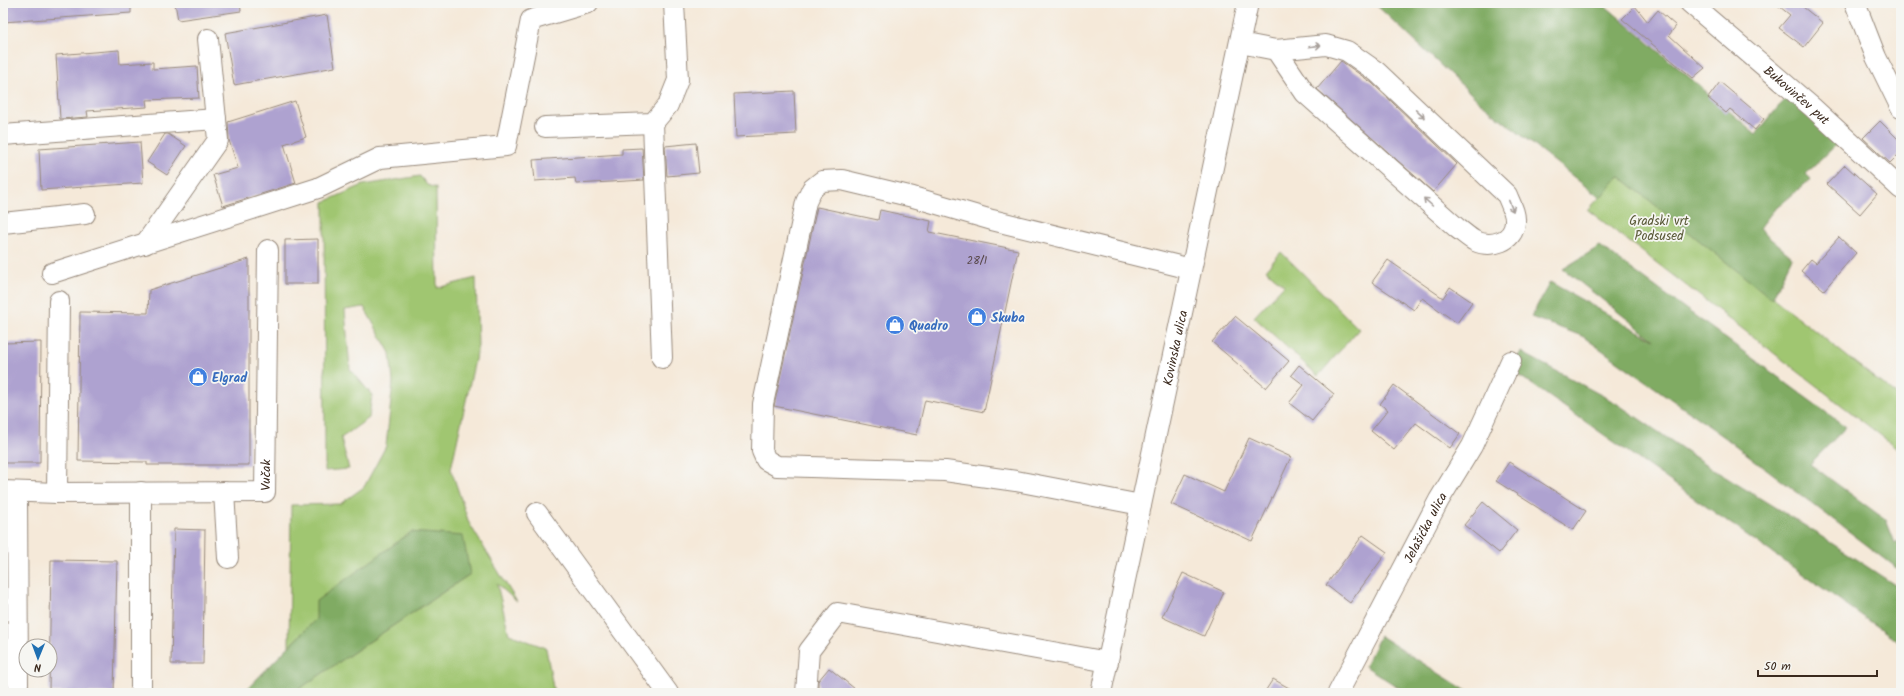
<svg xmlns="http://www.w3.org/2000/svg" width="1904" height="696" font-family="Kalam,sans-serif">
  <rect width="100%" height="100%" fill="#f6f6f2"/>
  <filter id="ink" filterUnits="userSpaceOnUse"><feTurbulence type="fractalNoise" baseFrequency=".025" numOctaves="2"/><feDisplacementMap in="SourceGraphic" scale="8" xChannelSelector="R" yChannelSelector="G"/><feConvolveMatrix kernelMatrix="1 2 1 2 8 2 1 2 1" color-interpolation-filters="sRGB"/></filter>
  <filter id="wash" filterUnits="userSpaceOnUse"><feTurbulence type="fractalNoise" baseFrequency=".012" numOctaves="4" result="noise"/><feDisplacementMap in="SourceGraphic" scale="16" xChannelSelector="R" yChannelSelector="G"/><feGaussianBlur stdDeviation="0.9" result="paint"/><feColorMatrix in="noise" values="0 0 0 0 0 0 0 0 0 0 0 0 0 0 0 0 0 1.4 0 .05"/><feComposite in="paint" operator="in"/></filter>
  <g filter="url(#wash)">
    <rect width="100%" height="100%" fill="#f5e9d9"/>
    <path fill="#a0c671" stroke="#6e7848" d="M420 176 427 185 436 188 437 288 476 278 478 346 451 469 469 523 517 602 497 584 509 634 546 648 554 693H293L470 574 316 619 289 646 291 505 340 504 364 487 386 446 393 382 390 353 364 307 345 310 350 369 372 395 369 418 341 438 349 469 325 471 324 202 363 185Z
      M1619 176 1901 399V451L1588 210Z
      M1281 252 1359 329 1318 376 1254 317 1284 285 1266 270Z"/>
    <path fill="#80ab63" stroke="#5e6a40" d="M1374 3H1602L1756 134 1788 95 1839 142 1806 174 1811 179 1773 211 1759 229 1792 257 1772 299 1619 176 1600 198 1481 103Z
      M1600 246 1846 427 1810 464 1886 520 1895 543 1901 539V571L1723 436 1582 336 1531 317 1550 282 1654 340 1563 269Z
      M1521 352 1616 403 1714 470 1807 527 1901 589V643L1510 369Z
      M411 532 463 536 470 574 293 693H243L316 619V601Z
      M1380 636 1470 693H1407L1365 666Z"/>
    <g id="blocks">
      <path fill="#aea2d0" d="M3 3H131V13L3 22Z
        M175 3H240L241 11 178 20Z
        M1775 3H1798L1823 23 1804 47 1779 28 1790 15Z
        M1635 6 1648 22 1658 10 1676 26 1669 35 1705 68 1693 78 1622 19Z
        M327 15 335 67 234 85 225 33Z
        M119 50 120 64 153 62V69L197 66 199 98 146 100 147 107 87 111 88 117 60 119 56 55Z
        M1341 61 1372 83 1457 164 1433 192 1317 89Z
        M1720 82 1764 119 1755 130 1730 109 1726 113 1708 98Z
        M794 91 796 134 736 137 734 94Z
        M295 101 306 137 284 144 296 183 223 206 213 175 238 168 229 140 228 122Z
        M1880 121 1901 142V152L1890 163 1863 138Z
        M165 134H168L186 146 167 175 147 162Z
        M140 142 143 183 41 190 39 149Z
        M696 143 699 173 667 176 665 146Z
        M642 148 644 180 576 184 575 178 535 181 533 160 622 154V149Z
        M1845 165 1877 194 1860 214 1827 184Z
        M817 207 878 220 880 210 931 221 929 232 1018 250 984 412 925 400 917 435 774 406Z
        M1839 237 1856 253 1824 290 1801 271 1811 259 1816 263Z
        M318 239V284H285V240Z
        M249 259V465H147V462L78 461 80 312 148 313 149 290Z
        M1388 260 1443 298 1450 287 1472 302 1457 323 1422 298 1414 310 1372 282Z
        M1235 316 1289 361 1266 388 1212 342Z
        M41 342 40 463H3V343Z
        M1299 365 1334 394 1312 421 1289 403 1304 385 1291 375Z
        M1394 385 1460 434 1450 448 1416 423 1394 450 1371 431 1388 410 1380 404Z
        M1249 438 1291 457 1252 541 1171 504 1185 474 1224 492Z
        M1509 462 1586 511 1573 530 1496 481Z
        M1483 502 1517 530 1499 553 1464 525Z
        M174 529 205 530 203 664H171Z
        M1363 535 1387 552 1350 603 1326 585Z
        M51 560 117 561 114 693 49 692Z
        M1183 573 1224 592 1204 636 1162 617Z
        M829 668 860 693H818V681Z
        M1273 679 1298 693H1264Z"/>
    </g>
  </g>
  <g filter="url(#ink)">
    <use href="#blocks" fill-opacity="0" stroke="#988a7c" stroke-width="1"/>
    <g fill="none" stroke-linecap="round" stroke-linejoin="round">
      <defs>
        <g id="minor">
          <path id="s1" d="M1690 3 1812 107 1901 189"/>
          <path d="M1855 3 1876 57 1901 108"/>
          <path d="M1240 43 1276 50 1326 45 1347 51 1377 72 1507 195C1510 203 1516 213 1515 222 1514 242 1491 248 1475 241 1469 238 1463 232 1457 228L1305 93 1276 50"/>
          <path d="M653 123 662 358"/>
          <path d="M545 127 653 123 668 105 678 80 674 3"/>
          <path d="M3 135 216 119"/>
          <path d="M3 223 85 214"/>
          <path d="M145 244 218 140 208 39"/>
          <path d="M52 273 318 188 380 158 506 146 531 20 588 3"/>
          <path id="s2" d="M3 491 57 493 265 492 268 250"/>
          <path d="M17 492 18 684"/>
          <path d="M224 492 228 558"/>
          <path d="M57 493 59 301"/>
          <path d="M1141 505 1016 481 945 471 777 466 766 460 762 451 763 404 806 202 812 189 822 181 842 180 913 197 992 220 1191 269"/>
          <path d="M537 513 668 693"/>
          <path d="M141 693V492"/>
          <path d="M806 693 809 651 838 613 1108 662"/>
          <path id="s3" d="M1101 693 1248 3"/>
          <path id="s4" d="M1338 693 1439 500 1472 446 1511 361"/>
        </g>
      </defs>
      <use href="#minor" stroke="#988a7c" stroke-width="22"/>
      <use href="#minor" stroke="#fff" stroke-width="20"/>
    </g>
    <defs><path id="oneway-shaft" d="M-6 0H5M1.5-3L5.5 0L1.5 3" fill="none" stroke-width="1.6" stroke-linecap="round" stroke-linejoin="round"/></defs>
    <g stroke="#a79f9a">
      <use href="#oneway-shaft" transform="translate(1315 46) rotate(-7)"/>
      <use href="#oneway-shaft" transform="translate(1420 114) rotate(43)"/>
      <use href="#oneway-shaft" transform="translate(1428 202) rotate(-138)"/>
      <use href="#oneway-shaft" transform="translate(1511 206) rotate(68)"/>
    </g>
  </g>
  <defs>
    <symbol id="shop-disc" viewBox="-11 -11 22 22"><circle r="9.5" fill="#3f7fe0" stroke="#f6f6f2"/><path d="M-5-2.5h2.3a2.7 3.5 0 0 1 5.4 0H5L5.5 6h-11ZM-1.5-2.5h3a1.5 2.3 0 0 0-3 0Z" fill="#fff"/></symbol>
  </defs>
  <g fill-rule="evenodd">
    <use href="#shop-disc" x="966" y="306" width="22" height="22"/>
    <use href="#shop-disc" x="884" y="314" width="22" height="22"/>
    <use href="#shop-disc" x="187" y="366" width="22" height="22"/>
  </g>
  <g text-anchor="middle" stroke-width="3.5" stroke-linejoin="round" paint-order="stroke">
    <g font-size="11" fill="#58484a">
      <text x="977" y="264">28/1</text>
    </g>
    <g font-size="13" fill="#3b2a1e" stroke="#f6f6f2">
      <text dy="5" stroke="none"><textPath href="#s1" startOffset="141">Bukovinčev put</textPath></text>
      <text dy="5" stroke="none"><textPath href="#s3" startOffset="353">Kovinska ulica</textPath></text>
      <text dy="5" stroke="none"><textPath href="#s2" startOffset="279">Vučak</textPath></text>
      <text dy="5" stroke="none"><textPath href="#s4" startOffset="187">Jelašićka ulica</textPath></text>
    </g>
    <g font-size="13" fill="#595937" stroke="#f6f6f2">
      <text x="1659" y="225">Gradski vrt<tspan x="1659" dy="15">Podsused</tspan></text>
    </g>
    <g font-size="13" font-weight="bold" fill="#366cbe" stroke="#f6f6f2" text-anchor="start">
      <text x="991" y="322">Skuba</text>
      <text x="909" y="330">Quadro</text>
      <text x="212" y="382">Elgrad</text>
    </g>
  </g>
  <rect width="1904" height="696" fill="none" stroke="#f6f6f2" stroke-width="16"/>
  <g transform="translate(38 658) rotate(181)"><circle r="19" fill="#f6f6f2" stroke="#aba49d"/>
  <path d="M0-3L7 15L0 10L-7 15Z" fill="#1f6fb2"/>
  <text y="-6" font-size="11" font-weight="bold" text-anchor="middle" fill="#3b2a1e">N</text>
  </g>
  <path d="M1758 670v6h119v-6" fill="none" stroke="#3b2a1e" stroke-width="2"/>
  <text x="1764" y="670" font-size="12" fill="#3b2a1e" stroke="#f6f6f2" stroke-width="3" paint-order="stroke">50 m</text>
</svg>
